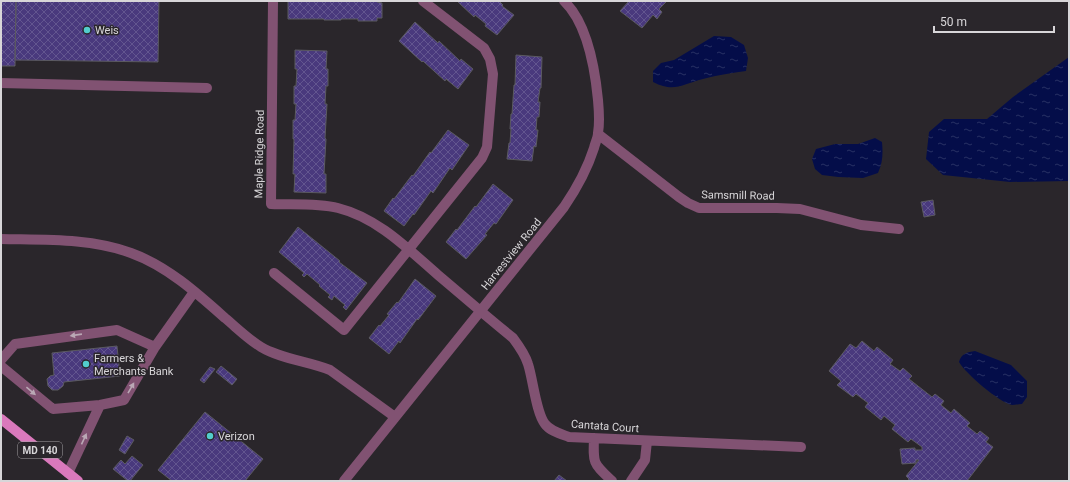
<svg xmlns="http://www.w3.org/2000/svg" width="1070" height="482" font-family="Roboto,sans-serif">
  <defs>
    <pattern id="water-ripples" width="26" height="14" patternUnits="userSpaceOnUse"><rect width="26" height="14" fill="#040d49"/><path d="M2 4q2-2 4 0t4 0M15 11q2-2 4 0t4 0" fill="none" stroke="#283063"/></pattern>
    <pattern id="building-cross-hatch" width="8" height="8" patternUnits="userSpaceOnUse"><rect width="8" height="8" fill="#49397d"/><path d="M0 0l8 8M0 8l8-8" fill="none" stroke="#62558f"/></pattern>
  </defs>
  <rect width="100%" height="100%" fill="#2a262b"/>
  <path fill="url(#water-ripples)" d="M714 36 731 37 744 45 748 58 746 71C732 73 718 75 703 79 683 84 674 93 653 82V71L661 63 674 60Z
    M1069 57V181L1010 182 943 175 926 159 929 132 944 119H987L1013 97Z
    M875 138 882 142C883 153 883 162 878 173L863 178 838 177 822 175 815 169 812 159 816 149 835 144H858Z
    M975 351 1011 365 1027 381V397L1022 404C1019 404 1015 405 1012 405 1000 403 965 373 959 362 961 354 967 352 975 351Z"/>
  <path fill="url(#building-cross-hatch)" stroke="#5b5a61" d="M1 1H16L15 66H1Z
    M16 1H159L158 62 15 60Z
    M288 1H377V2L382 3V18H377V21H358V19H341V20H324V19H288Z
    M457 1H499L503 5 502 6 514 15 497 35 485 26 486 24 475 15 474 17Z
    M629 1H667L659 9 662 12 657 19 653 15 642 28 620 11Z
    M415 22 438 43 439 41 460 61 461 59 473 69 458 89 446 79 445 81 423 61 422 62 399 41Z
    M295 50 327 51 326 69H328V86H326L325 104H327L325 138 326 139 324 174H326V193L294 192 295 174H293L294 139H293V120H295L296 104H294V86H296L297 69H295Z
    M516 55 542 57 541 88H540L538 102H540L539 117H537L536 130H538L536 147 534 146 532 161 507 159 509 143H510L511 129H510L511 114H512L514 85H515Z
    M448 130 469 145 452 170 450 168 433 193 431 191 414 215 413 214 404 226 384 211 393 198 394 199 412 175 413 176 430 152 431 153Z
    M493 184 513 200 496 224 494 223 485 234 487 235 466 259 446 242 456 229 457 230 475 206 476 207Z
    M933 200 935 215 924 217 921 202Z
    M298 227 340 261 339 262 367 283 346 310 343 307 345 305 334 296 332 300 328 297 330 295 319 286 320 285 307 274 304 277 302 275 304 273 279 252Z
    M415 279 436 296 418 320 417 319 400 343 399 341 389 354 369 338 379 325 380 326 389 315 387 314 397 302 398 303Z
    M862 341 874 351 877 347 893 360 890 364 900 371 903 368 912 376 909 379 932 397 935 394 944 401 941 405 951 413 954 409 970 423 967 426 977 434 980 431 989 438 986 442 993 447 967 481H908L909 479 906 476 919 460H916V463L902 464 900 449 915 448V450H922V447L911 439 908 442 892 429 895 425 884 416 881 420 865 407 868 403 856 394 853 397 837 385 841 381 829 371 850 344 856 348Z
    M117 346 120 376 64 382 63 386 58 390H52L48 386 47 379 50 376 54 375 52 353Z
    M221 366 237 379 232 385 216 372Z
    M210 367 215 369 204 383 200 380Z
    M205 412 263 459 245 481H172L158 470Z
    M127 436 134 440 125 454 119 450Z
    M132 456 143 465 130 481H128L113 469 121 460 125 464Z
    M559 475 567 481H554Z"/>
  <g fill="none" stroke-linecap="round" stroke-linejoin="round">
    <path stroke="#815272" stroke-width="10" d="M273 1 271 204C292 205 317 203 338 208 378 218 408 249 438 275 463 296 487 317 513 338 519 346 525 354 528 364 533 379 536 413 545 424 550 431 561 434 569 437L801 447
      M1 83 207 88
      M598 134 679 197 688 203 699 208H777L800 209 861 225 899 229
      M1 239C44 240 90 238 131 253 167 266 197 293 225 318 237 328 248 339 261 347 281 359 307 361 330 370L395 417
      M274 273 344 330 482 158 487 147 493 74 490 59 484 48 423 1
      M155 347 194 292
      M1 360 15 344 117 330 155 347 124 400 100 405 53 409 1 366
      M594 438C593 464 593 463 612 481
      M68 473 100 405
      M344 481 564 207C577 188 587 170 594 148 595 143 598 138 598 133 600 122 599 111 598 100 595 69 587 23 564 1
      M631 481 645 460 647 441"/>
    <path stroke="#da79bc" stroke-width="10" d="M1 419 78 481"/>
  </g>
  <defs><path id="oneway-solid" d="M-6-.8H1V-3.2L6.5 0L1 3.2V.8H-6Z"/></defs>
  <g fill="#baa8b5">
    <use href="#oneway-solid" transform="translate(76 335) rotate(172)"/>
    <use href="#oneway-solid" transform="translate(131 388) rotate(-60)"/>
    <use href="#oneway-solid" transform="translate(31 391) rotate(40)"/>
    <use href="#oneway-solid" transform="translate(84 439) rotate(-65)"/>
  </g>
  <g fill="#52cdcc" stroke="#2a262b" stroke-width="1.5">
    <circle cx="87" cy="30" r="4"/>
    <circle cx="86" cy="364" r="4"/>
    <circle cx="210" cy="436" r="4"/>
  </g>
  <g text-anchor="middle" stroke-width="3" stroke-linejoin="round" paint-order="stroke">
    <rect fill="#2a262b" stroke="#a4a1a5" stroke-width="1" x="18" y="442" width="44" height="16" rx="3"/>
    <g font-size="10" font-weight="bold" fill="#d8d6d9">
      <text x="40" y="454">MD 140</text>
    </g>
    <g font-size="11" fill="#d8d6d9" stroke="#2a262b" text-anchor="start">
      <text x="95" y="34">Weis</text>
      <text x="94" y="362">Farmers &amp;<tspan x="94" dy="13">Merchants Bank</tspan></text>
      <text x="218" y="440">Verizon</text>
    </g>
    <g font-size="11" fill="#d8d6d9" stroke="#2a262b">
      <text transform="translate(259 154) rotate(-89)" y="4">Maple Ridge Road</text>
      <text transform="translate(738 195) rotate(1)" y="4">Samsmill Road</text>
      <text transform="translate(511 254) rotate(-51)" y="4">Harvestview Road</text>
      <text transform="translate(605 426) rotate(4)" y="4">Cantata Court</text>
    </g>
  </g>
  <rect width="1070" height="482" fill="none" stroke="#d8d6d9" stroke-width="4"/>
  <path d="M934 26v6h120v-6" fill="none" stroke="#d8d6d9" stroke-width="2"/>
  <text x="940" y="26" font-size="12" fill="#d8d6d9" stroke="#2a262b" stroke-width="3" paint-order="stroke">50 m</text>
</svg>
